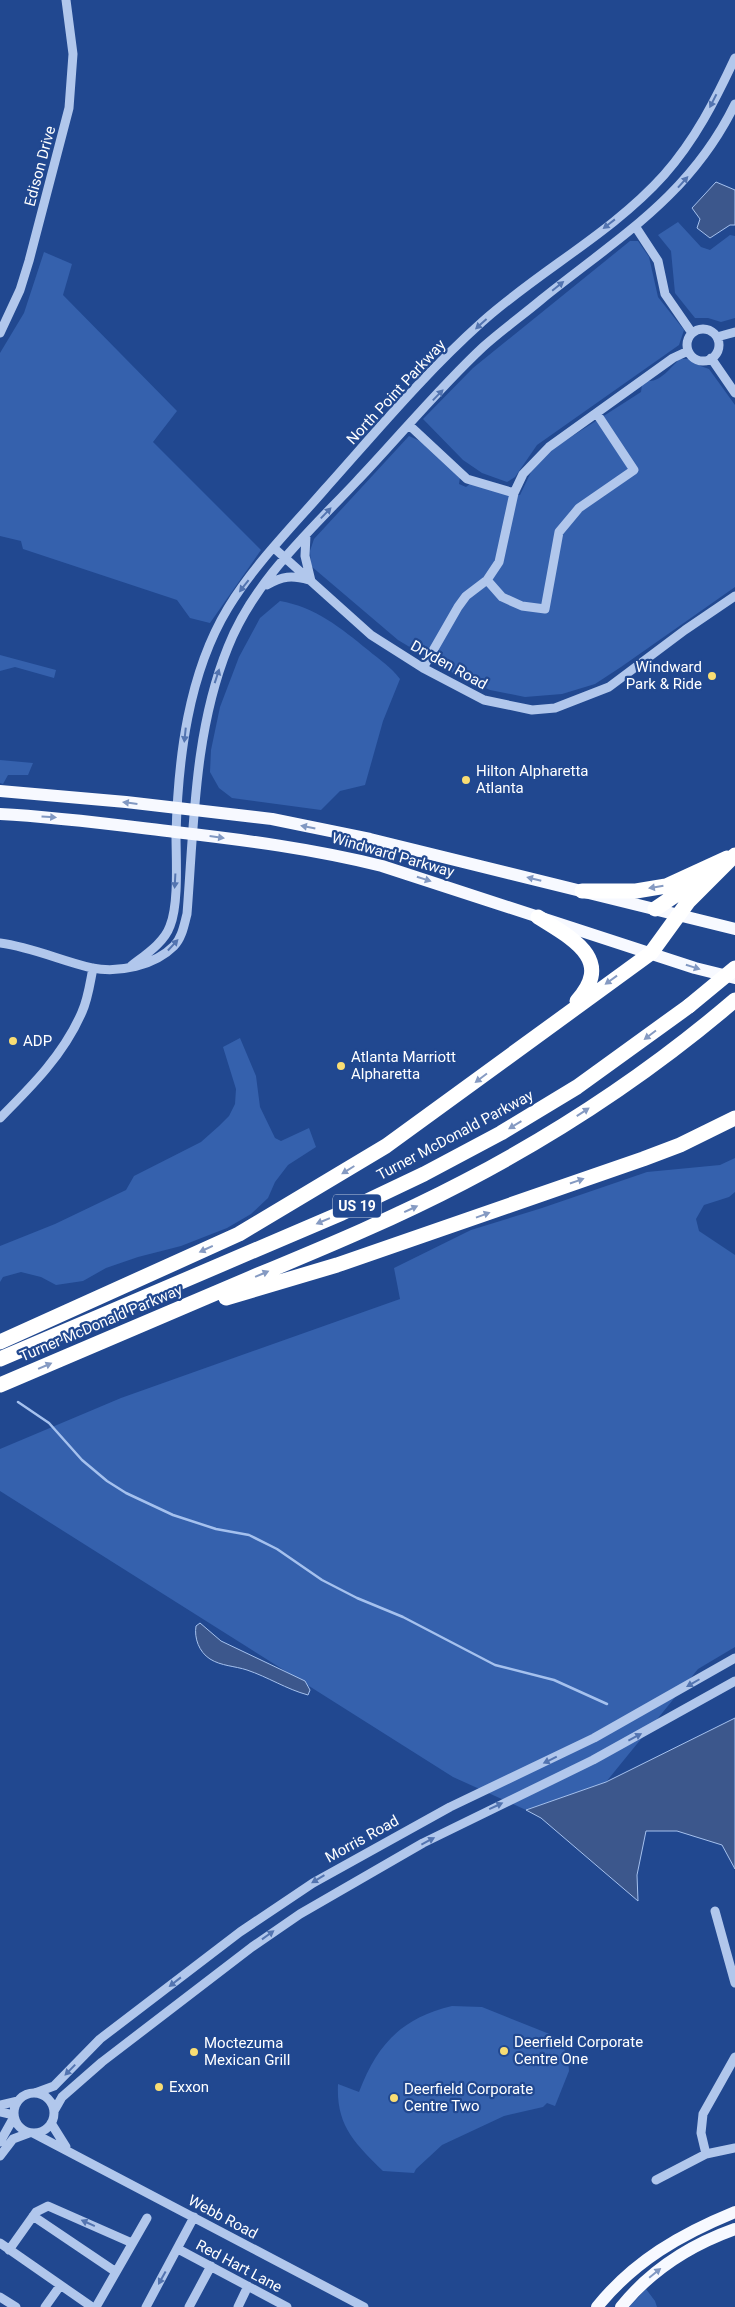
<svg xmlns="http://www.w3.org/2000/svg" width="735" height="2307" font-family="Roboto,sans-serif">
  <rect width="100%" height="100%" fill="#214890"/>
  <path fill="#3561ad" d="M678 222 701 247 710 250 730 235 735 236V318L721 322 708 318H695L675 293 671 251 658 235Z
    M630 241H638L649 257 658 297 684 330 679 345 537 445 515 477 507 482 482 473 463 460 423 419 473 368Z
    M44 252 72 264 63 295 177 411 153 442 261 550 210 623 190 618 177 600 23 549 21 541 0 536V353L24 313Z
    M680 359H688L695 364 709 369 735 405V587L621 667 595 684 562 694 525 697 490 690 453 673 398 640 311 566 310 551 314 539 409 436 420 441 460 477 459 484 466 487 471 483 505 494 520 495 531 472 549 451 641 392 642 385 647 381C662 382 670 367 680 359Z
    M280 601C315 607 341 628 368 650 380 660 391 667 400 679L383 721 365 785 340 791 321 810 232 798 219 788 210 772 211 750 220 707 239 657 260 618Z
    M0 655 56 670 54 678 15 667 0 671Z
    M0 760 33 763 28 775H8L3 784 0 783Z
    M240 1038 256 1076 260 1107 275 1138 281 1141 309 1128 316 1147 288 1165 275 1182 268 1198 251 1214 227 1228 181 1246 138 1257 106 1268 83 1281 56 1285 41 1277 21 1272 3 1277 0 1282V1246L55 1224 126 1190 134 1176 201 1142 219 1126 229 1116 235 1104 236 1089 223 1047Z
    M735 1158V1192L729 1197 704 1205 696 1219 699 1231 735 1255V1647L698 1669 606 1782 526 1810 453 1777 0 1491V1449L121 1398 400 1299 394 1268 471 1230 542 1208 647 1172 720 1165Z
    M452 2006 482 2007 552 2035 564 2049 568 2059 569 2071 555 2106 547 2103 543 2107 504 2116 442 2145 416 2169 414 2173 383 2171C355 2143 336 2126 338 2084L359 2092C377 2045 401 2018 452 2006Z
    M646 2289 655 2301 657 2307H629Z"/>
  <path fill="#3c578c" stroke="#a5c1ee" d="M716 182 735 190V225H730L710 238 697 228 700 219 692 208Z
    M200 1623 221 1641 305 1681 310 1690 308 1695C286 1689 268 1677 247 1670 235 1666 221 1666 210 1659 199 1652 194 1638 196 1626Z
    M735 1718V1869L722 1845 677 1831H646L637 1875 638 1901 541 1818 526 1810 606 1782Z"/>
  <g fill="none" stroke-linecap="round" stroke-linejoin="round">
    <path stroke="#a5c1ee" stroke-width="2.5" d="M18 1402 49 1423 82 1460 107 1481 126 1493 173 1515 216 1529 249 1535 277 1549 322 1580 357 1598 403 1617 495 1665 554 1680 607 1704"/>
    <path stroke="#b1c7ec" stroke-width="9" d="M635 226 658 261 665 294 692 333
      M687 345a16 16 0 1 1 32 0a16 16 0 1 1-32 0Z
      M0 333 20 290 29 261 69 108 73 54 66 0
      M717 337 735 332
      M711 358 735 393
      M409 425 467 479 514 493
      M306 535 305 556 311 581
      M274 548 371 635 423 668 484 700 532 710 555 708 609 687 685 630 735 596
      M487 580 502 597 522 606 545 609 559 532 579 508 634 470 597 414
      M267 585C282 576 292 575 309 580
      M423 668 458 607 466 596 487 580 499 562 514 493 523 474 549 447 673 358 688 351
      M0 943C32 947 61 961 92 968 119 973 154 966 174 946 182 938 184 925 187 914 194 825 194 731 228 647 254 581 309 532 356 482 398 438 438 389 483 347 502 330 523 315 542 299 619 237 690 196 735 104
      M131 966C145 955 164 943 170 926 179 904 176 859 176 835 178 759 188 674 228 608 254 565 292 527 325 489 376 432 425 373 482 322 540 270 612 233 664 175 695 140 716 99 735 58
      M0 1118C32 1086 64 1054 82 1012 88 999 90 983 93 968
      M715 1911 735 1983
      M14 2113a20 20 0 1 1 40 0a20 20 0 1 1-40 0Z
      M35 2093 54 2086 100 2039 240 1932 313 1883 450 1807 594 1738 735 1658
      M0 2105 18 2101
      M54 2111 62 2097 102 2062 252 1947 300 1914 423 1843 593 1760 735 1681
      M0 2112 14 2115
      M51 2123 66 2147
      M33 2133 364 2307
      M0 2142 14 2117
      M706 2154 701 2133 703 2114 735 2057
      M0 2156 13 2139 29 2133
      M656 2180 706 2154 735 2148
      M33 2216 116 2272
      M0 2243 92 2307
      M178 2249 287 2307
      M9 2250 36 2212 48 2206 132 2243
      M0 2297 16 2307
      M45 2307 60 2286
      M96 2307 147 2218
      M146 2307 194 2217
      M189 2307 211 2266
      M238 2307 248 2286"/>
    <path stroke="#f7f9ff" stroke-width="12" d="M0 791 126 802 272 819 370 839 735 929
      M0 814C59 817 117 825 175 832 245 840 314 849 382 866L695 968 735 978
      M597 2307C634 2261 681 2234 735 2212
      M621 2307C651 2270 690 2245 735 2229"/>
    <path stroke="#fff" stroke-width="15" d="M582 891H636L666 886 727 858
      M655 909 689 886 700 882
      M538 917C571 938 615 959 577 1001
      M226 1298 337 1265 643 1159 680 1145 735 1118
      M0 1342 239 1234 386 1146 651 953 688 902 735 855
      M0 1359 342 1213 424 1174 501 1133 577 1087 689 1006
      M0 1385C86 1348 172 1312 258 1275 328 1246 397 1217 464 1182 560 1132 653 1070 735 1000"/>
    <path stroke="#fff" stroke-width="15" d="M689 1006 735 968"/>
  </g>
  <defs><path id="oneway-solid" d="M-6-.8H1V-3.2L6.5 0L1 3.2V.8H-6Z" transform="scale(1.25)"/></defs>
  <g fill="#5374b0">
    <use href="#oneway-solid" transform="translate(713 101) rotate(117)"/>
    <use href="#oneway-solid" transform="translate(683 182) rotate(-48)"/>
    <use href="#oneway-solid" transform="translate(609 224) rotate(142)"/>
    <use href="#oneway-solid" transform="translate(558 286) rotate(-39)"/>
    <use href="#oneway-solid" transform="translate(481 324) rotate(138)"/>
    <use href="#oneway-solid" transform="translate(438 395) rotate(-46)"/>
    <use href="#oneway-solid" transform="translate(326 513) rotate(-46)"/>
    <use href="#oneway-solid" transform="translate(244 586) rotate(128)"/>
    <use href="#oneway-solid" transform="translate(217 676) rotate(-72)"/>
    <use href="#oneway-solid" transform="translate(185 735) rotate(96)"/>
    <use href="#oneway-solid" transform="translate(175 881) rotate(93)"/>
    <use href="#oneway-solid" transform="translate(173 945) rotate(-47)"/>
    <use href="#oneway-solid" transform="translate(693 1683) rotate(150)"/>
    <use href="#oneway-solid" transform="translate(635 1737) rotate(-28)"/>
    <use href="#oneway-solid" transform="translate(550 1760) rotate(154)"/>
    <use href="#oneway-solid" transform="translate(496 1806) rotate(-25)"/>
    <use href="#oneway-solid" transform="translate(428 1841) rotate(-28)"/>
    <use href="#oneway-solid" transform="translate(318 1879) rotate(149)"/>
    <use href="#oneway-solid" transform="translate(268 1935) rotate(-36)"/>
    <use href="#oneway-solid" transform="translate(175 1982) rotate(142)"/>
    <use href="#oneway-solid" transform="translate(70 2070) rotate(134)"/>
    <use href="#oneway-solid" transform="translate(88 2223) rotate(-156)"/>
    <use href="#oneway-solid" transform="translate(162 2278) rotate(119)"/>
  </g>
  <g fill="#8198c2">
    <use href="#oneway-solid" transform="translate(130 803) rotate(-173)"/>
    <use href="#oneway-solid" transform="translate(49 817) rotate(4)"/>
    <use href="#oneway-solid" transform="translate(308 827) rotate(-169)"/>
    <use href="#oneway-solid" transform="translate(217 837) rotate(8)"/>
    <use href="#oneway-solid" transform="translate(424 879) rotate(18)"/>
    <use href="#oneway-solid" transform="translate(534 879) rotate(-166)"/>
    <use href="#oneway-solid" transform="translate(693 967) rotate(18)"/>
    <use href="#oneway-solid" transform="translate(655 2273) rotate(-39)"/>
  </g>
  <g fill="#859ac2">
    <use href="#oneway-solid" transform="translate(656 887) rotate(171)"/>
    <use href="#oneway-solid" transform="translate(611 980) rotate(144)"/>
    <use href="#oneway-solid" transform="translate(650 1035) rotate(143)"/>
    <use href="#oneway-solid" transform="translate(481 1078) rotate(143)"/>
    <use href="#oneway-solid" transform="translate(583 1112) rotate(-33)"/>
    <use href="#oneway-solid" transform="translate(515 1125) rotate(149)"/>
    <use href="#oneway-solid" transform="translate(348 1170) rotate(148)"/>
    <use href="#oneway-solid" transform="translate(577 1181) rotate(-19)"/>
    <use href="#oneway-solid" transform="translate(411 1209) rotate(-25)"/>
    <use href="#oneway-solid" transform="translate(483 1215) rotate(-20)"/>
    <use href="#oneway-solid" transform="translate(323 1221) rotate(157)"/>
    <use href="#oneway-solid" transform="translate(206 1249) rotate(155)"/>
    <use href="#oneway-solid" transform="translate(262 1274) rotate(-23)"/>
    <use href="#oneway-solid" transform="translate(45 1366) rotate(-23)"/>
  </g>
  <g fill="#f9dd73" stroke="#214890" stroke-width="2">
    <circle cx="712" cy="676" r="5"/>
    <circle cx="466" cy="780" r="5"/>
    <circle cx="13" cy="1041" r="5"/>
    <circle cx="341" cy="1066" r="5"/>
    <circle cx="504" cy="2051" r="5"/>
    <circle cx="194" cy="2052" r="5"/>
    <circle cx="159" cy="2087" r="5"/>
    <circle cx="394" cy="2098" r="5"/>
  </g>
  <g text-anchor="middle" stroke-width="4.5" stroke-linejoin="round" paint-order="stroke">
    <rect fill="#214890" stroke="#bcc8de" stroke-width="1" x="333" y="1194.5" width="48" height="23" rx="4"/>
    <g font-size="14" font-weight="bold" fill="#fff">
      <text x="357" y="1211">US 19</text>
    </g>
    <g font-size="15" fill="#fff" stroke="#214890">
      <text transform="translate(40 166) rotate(-75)" y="5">Edison Drive</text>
      <text transform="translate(396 392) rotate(-47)" y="5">North Point Parkway</text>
      <text transform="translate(449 665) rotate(29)" y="5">Dryden Road</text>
      <text transform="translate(393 855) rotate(16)" y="5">Windward Parkway</text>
      <text transform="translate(455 1135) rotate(-28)" y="5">Turner McDonald Parkway</text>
      <text transform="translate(101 1323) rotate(-23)" y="5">Turner McDonald Parkway</text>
      <text transform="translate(362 1839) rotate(-29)" y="5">Morris Road</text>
      <text transform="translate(223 2217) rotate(28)" y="5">Webb Road</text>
      <text transform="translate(239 2266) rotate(28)" y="5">Red Hart Lane</text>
    </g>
    <g font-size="15" fill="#fff" stroke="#214890" text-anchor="start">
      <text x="702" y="672" text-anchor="end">Windward<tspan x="702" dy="17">Park &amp; Ride</tspan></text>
      <text x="476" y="776">Hilton Alpharetta<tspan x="476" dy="17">Atlanta</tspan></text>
      <text x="23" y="1046">ADP</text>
      <text x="351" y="1062">Atlanta Marriott<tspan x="351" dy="17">Alpharetta</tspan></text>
      <text x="514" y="2047">Deerfield Corporate<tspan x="514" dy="17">Centre One</tspan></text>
      <text x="204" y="2048">Moctezuma<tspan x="204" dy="17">Mexican Grill</tspan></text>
      <text x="169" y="2092">Exxon</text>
      <text x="404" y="2094">Deerfield Corporate<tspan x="404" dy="17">Centre Two</tspan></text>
    </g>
  </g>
</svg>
